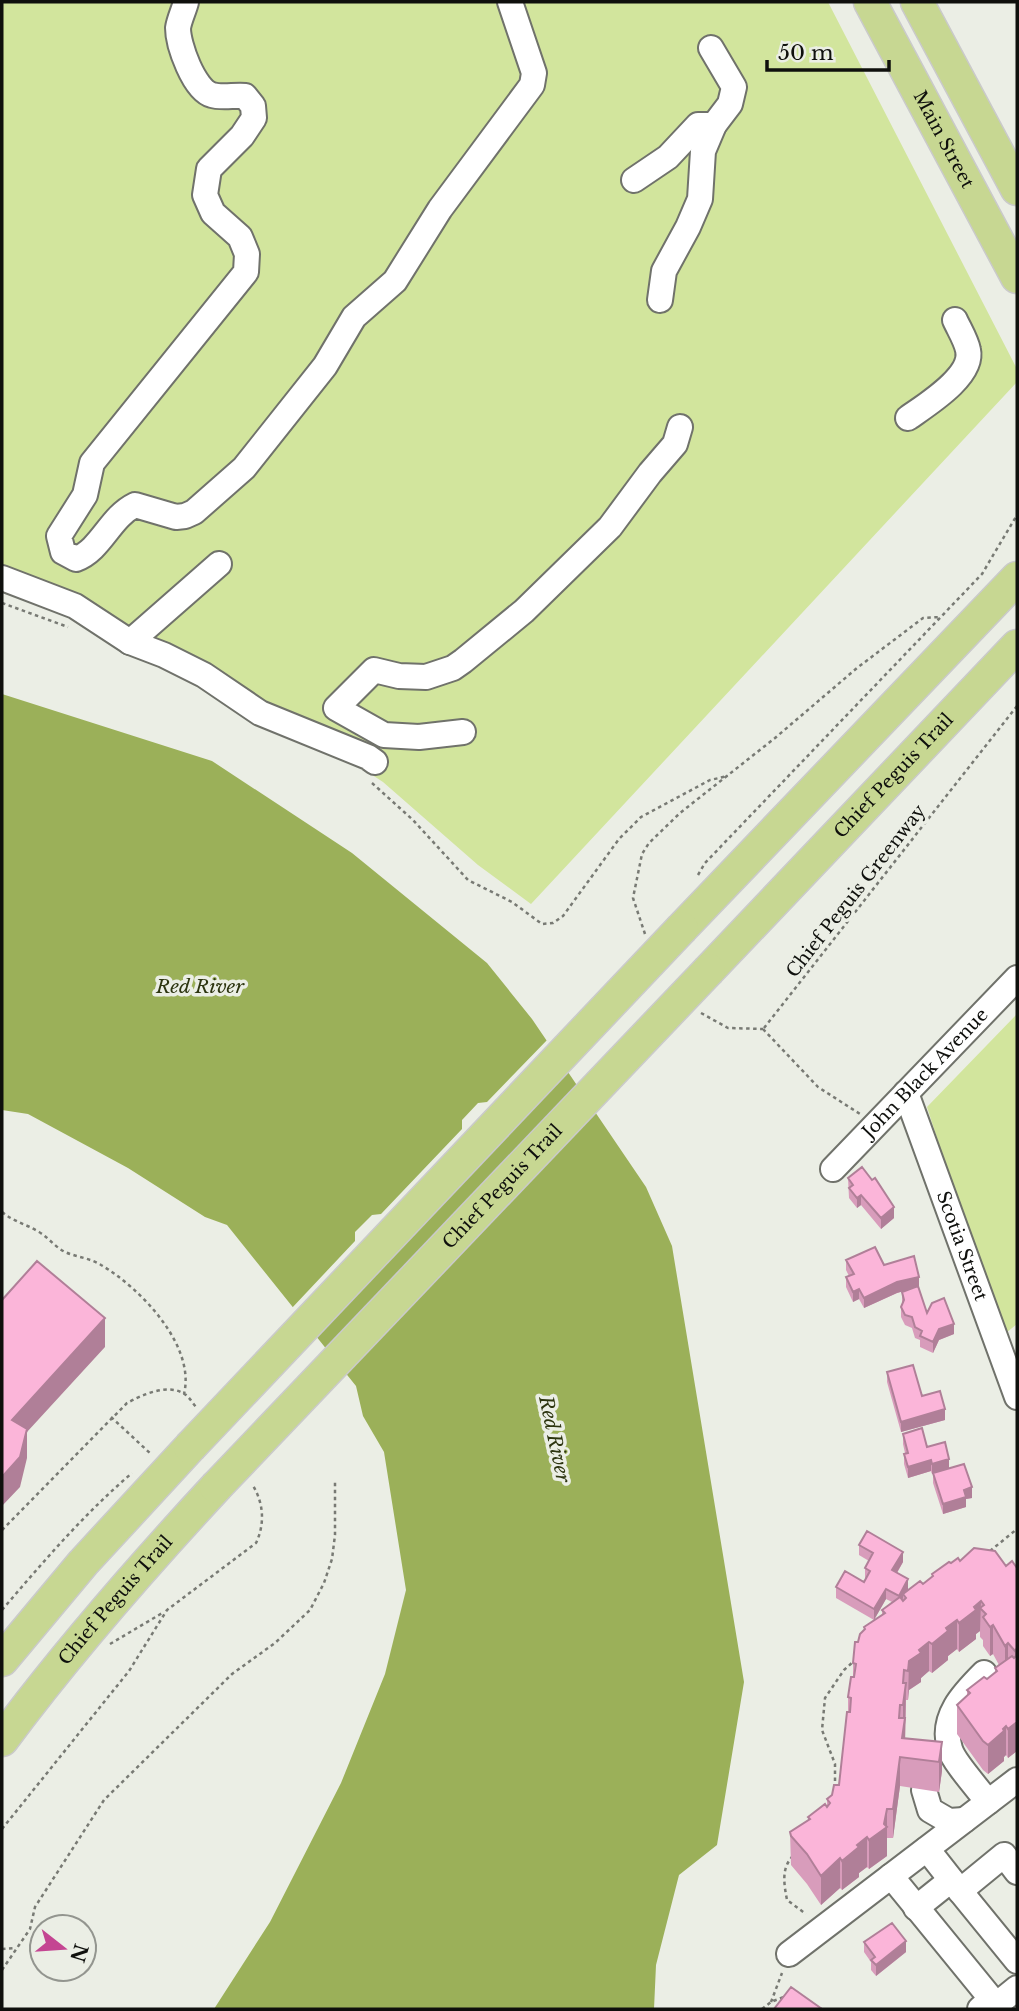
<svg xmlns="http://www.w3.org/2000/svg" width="1019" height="2011" font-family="'Libre Baskerville',serif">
  <rect width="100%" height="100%" fill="#ebeee5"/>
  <path fill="#d2e59d" d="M2 2H828L1017 369V382L531 904 478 865 383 782 334 750 73 616 2 591Z
    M1017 1014V1324L1001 1337 927 1107Z"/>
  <path fill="#9bb059" d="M2 694 212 761 352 853 487 963 532 1019 646 1187 672 1246 744 1682 717 1845 679 1875 656 1965 654 2009H214L270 1922 341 1783 385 1674 406 1590 384 1452 363 1416 356 1386 227 1225 205 1217 128 1168 28 1114 2 1110Z"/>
  <path fill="#ebeee5" d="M549 1038 568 1067 312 1336 291 1309 355 1241V1232L372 1215 381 1214 462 1129V1120L478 1103 487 1102Z"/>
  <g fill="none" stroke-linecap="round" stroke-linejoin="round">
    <defs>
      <g id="minor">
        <path d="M186 2C184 10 179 20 178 28 178 45 194 90 212 95 221 98 235 95 245 96L253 106 254 118 242 136 209 169 205 195 213 213 240 237 247 254 246 272 92 463 85 495 59 536 63 552 76 559C101 550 110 517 135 505L176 517 185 516 194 512 244 468 325 366 354 317 395 281 440 209 532 85 534 73 510 2"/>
        <path d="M634 180 668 157 698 125H714"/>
        <path d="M660 300 664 271 688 227 700 199 703 151 714 125 730 104 734 87 711 48"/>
        <path d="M908 418C926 405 974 376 968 350 966 340 959 329 955 320"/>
        <path d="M2 578 75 606 130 642 164 655 204 675 260 713 368 757 375 762"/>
        <path d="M130 642 219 564"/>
        <path d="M463 732 419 737 384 735 336 708 374 670 399 676 426 677 453 668 463 661 524 611 610 527 650 473 675 444 680 427"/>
        <path id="s1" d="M906 1093 1017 1397"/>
        <path id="s2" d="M833 1169 1017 978"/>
        <path d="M984 1673C964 1693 940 1717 950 1749 953 1761 979 1790 988 1802"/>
        <path d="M924 1790 930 1810 949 1821 964 1820"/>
        <path d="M927 1849 960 1891"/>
        <path d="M1017 1872 1004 1855 960 1891 1017 1961"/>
        <path d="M891 1876 993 2001"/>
        <path d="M916 1908 951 1880"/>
        <path d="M789 1954 1017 1780"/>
        <path d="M980 2009 989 2001H1001L1017 1988"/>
      </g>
      <g id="major">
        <path id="s3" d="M870 2 1017 277"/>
        <path d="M917 2 1017 189"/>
        <path d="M682 928 1017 578"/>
        <path id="s4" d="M709 970 1017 646"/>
        <path d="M2 1660 83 1563 190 1447"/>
        <path id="s5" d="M2 1740C68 1651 141 1568 216 1487"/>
      </g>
    </defs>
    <use href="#minor" stroke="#70726b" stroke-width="28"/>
    <use href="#major" stroke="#cacaca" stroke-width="35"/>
    <path stroke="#787a74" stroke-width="2.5" stroke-dasharray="3.5 3.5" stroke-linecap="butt" d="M2 603 68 627
      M372 783 413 820 468 880 512 902 542 924 553 923 563 916 619 839 641 817 710 780 728 776
      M698 875 705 863 982 574 1017 515
      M645 934 633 898 642 854 649 843 680 813 775 738 857 668 923 618 941 617
      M701 1013 728 1028 763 1029
      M764 1028 1017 706
      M763 1029 818 1087 860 1114
      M2 1212C14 1222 26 1224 39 1232 49 1238 55 1247 65 1252 76 1257 90 1258 101 1265 139 1287 196 1345 184 1394
      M111 1417 152 1455
      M2 1530 127 1403C142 1395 169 1382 186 1395 190 1398 193 1404 197 1408
      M990 1551 1017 1529
      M2 1610C43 1562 84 1514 132 1473
      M110 1644 164 1612
      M835 1788V1764L822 1730 825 1698 844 1670 854 1661
      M2 1829 129 1671 167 1610 256 1543C265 1524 264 1503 252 1484
      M793 1856C781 1868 784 1884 787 1900L806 1914
      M2 1949 16 1948
      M2 1970 30 1929 35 1907 104 1800 232 1674 275 1643 310 1610 324 1583 332 1559 335 1535V1481
      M803 1997 821 2009
      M771 2002 782 1973
      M762 2009 771 2002 786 1996"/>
    <use href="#minor" stroke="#fff" stroke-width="24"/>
    <use href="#major" stroke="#c7d792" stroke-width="32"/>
    <defs>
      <g id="major-bridge">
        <path d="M190 1447 682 928"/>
        <path id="s6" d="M216 1487 709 970"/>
      </g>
    </defs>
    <use href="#major-bridge" stroke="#cacaca" stroke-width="35" stroke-linecap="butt"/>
    <use href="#major-bridge" stroke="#c7d792" stroke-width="32"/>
  </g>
  <path fill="#d89cbb" d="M848 1178 894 1218 881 1229 861 1205 857 1208 849 1198Z
    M846 1260 884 1265 919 1287 918 1288 927 1313 954 1334 939 1340 933 1353 920 1347V1340L915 1338 912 1328 905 1325 901 1317V1307L902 1304V1292L906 1290 897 1293 864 1308 859 1299 853 1302 846 1287V1277L849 1276 846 1270Z
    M887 1372 922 1396 945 1420 901 1432 887 1382Z
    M903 1434 927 1447 949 1468 972 1498 966 1499V1507L943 1514 933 1483V1474H932L931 1471 908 1478 904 1464V1454L905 1453 903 1444Z
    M859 1545 903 1562 897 1573 908 1590 907 1591 923 1584 932 1578V1574L951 1563 960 1561 1017 1568V1751L1008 1758 1006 1755 1004 1757V1761L988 1774 983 1770 957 1734V1705L967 1695V1690L987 1679 995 1673V1668L999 1665 993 1654 990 1656 983 1646V1640L980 1637V1631L976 1634V1639L959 1652 957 1649 948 1656V1660L932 1673 929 1671 921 1678V1682L909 1690 908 1700H906L905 1738 942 1742V1771L939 1792 900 1786 893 1838H887V1856L869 1869 867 1867 859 1873V1877L842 1890 840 1888 821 1905 807 1884 791 1865 790 1832 808 1821V1817L827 1807V1799L832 1795 839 1785 848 1712V1697L853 1677V1663L858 1642 864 1631V1627L882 1615V1610L892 1602 886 1599 874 1620 836 1598V1587L864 1582 866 1579 865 1578V1568L869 1561 859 1555Z
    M864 1942 906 1952 876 1976 871 1970V1962L864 1952Z"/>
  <path fill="#b07f98" d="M861 1195V1205L857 1208V1198Z
    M894 1207V1218L881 1229V1218Z
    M919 1277V1287L897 1293 864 1308V1298L897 1282Z
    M859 1289V1299L853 1302V1292Z
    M105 1318V1347L27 1432V1458L20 1487 2 1506V1477L12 1420Z
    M954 1324V1334L939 1340 933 1353V1342L939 1329Z
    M945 1409V1420L901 1432V1422Z
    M949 1459V1469L932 1474V1464Z
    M931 1460V1471L908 1478V1467Z
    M972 1487V1498L966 1499V1507L943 1514V1504L964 1490Z
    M903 1552V1562L892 1581V1570Z
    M908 1579V1590L905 1596 903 1594V1598L899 1606V1596Z
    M886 1589V1599L874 1620V1609Z
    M981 1601 980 1631 976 1634V1639L959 1652V1623Z
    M957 1620V1649L948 1656V1660L932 1673V1644L946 1628Z
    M993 1625V1654L990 1656V1627Z
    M929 1642V1671L921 1678V1682L909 1690 908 1700 909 1661 919 1650Z
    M1008 1643V1673L1005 1675V1646Z
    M1017 1648V1677L1015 1680V1651Z
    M904 1670V1696L906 1683 905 1747 902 1738 903 1728V1683Z
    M1017 1722V1751L1008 1758V1729Z
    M1006 1726V1755L1004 1757V1761L988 1774V1745Z
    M942 1742V1771L939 1792V1762Z
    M900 1757V1786L893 1838V1809Z
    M887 1809V1856L869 1869V1840L884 1824Z
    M867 1837V1867L859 1873V1877L842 1890V1861L857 1845Z
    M840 1858V1888L821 1905V1876Z
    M906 1941V1952L876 1976V1965Z"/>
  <path fill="#fbb5d9" stroke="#b07f98" stroke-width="2" d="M862 1167 872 1180 875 1178 894 1207 881 1218 861 1195 857 1198 849 1188 853 1185 848 1178Z
    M875 1247 884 1265 914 1256 919 1277 897 1282 864 1298 859 1289 853 1292 846 1277 854 1274 846 1260Z
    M37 1261 105 1318 12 1420 27 1429 20 1457 2 1477V1300Z
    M918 1286 927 1313 932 1303 944 1298 954 1324 939 1329 933 1342 920 1336 922 1331 915 1327 912 1317 905 1315 901 1307 904 1300 902 1292Z
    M913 1365 922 1396 940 1391 945 1409 901 1422 887 1372Z
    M922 1428 927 1447 945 1442 949 1459 932 1464 931 1460 908 1467 904 1454 908 1453 903 1434Z
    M964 1464 972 1487 964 1490 966 1497 943 1504 933 1473Z
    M867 1531 903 1552 892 1570 908 1579 899 1596 886 1589 874 1609 836 1587 845 1571 864 1582 870 1571 865 1568 873 1553 859 1545Z
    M974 1548 995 1551 1006 1566 1012 1561 1017 1568V1648L1015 1651 1008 1643 1005 1646 993 1625 990 1627 983 1617 986 1614 980 1608 984 1605 981 1601 974 1607 976 1610 959 1623 957 1620 946 1628 948 1631 932 1644 929 1642 919 1650 921 1653 909 1661 908 1671 904 1670 903 1683H906L903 1705H900L899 1718H905L902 1738 942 1742 939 1762 900 1757 893 1809H887L884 1824 887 1827 869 1840 867 1837 857 1845 859 1847 842 1861 840 1858 821 1876 807 1854 791 1836 790 1832 810 1819 808 1817 825 1804 827 1807 830 1803 827 1799 832 1795 834 1785H839L847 1712H850L851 1698 848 1697 851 1677H854L856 1664 853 1663 855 1642H858L860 1634 865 1629 864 1627 885 1613 882 1610 900 1597 903 1601 906 1598 903 1594 920 1581 923 1584 933 1576 932 1574 949 1562 951 1563 958 1558 960 1561Z
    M1017 1655V1722L1008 1729 1006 1726 1003 1729 1004 1731 988 1745 983 1741 957 1705 970 1693 967 1690 984 1677 987 1679 997 1671 995 1668 1012 1656 1014 1658Z
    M892 1923 906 1941 876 1965 871 1960 875 1957 864 1942Z
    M791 1987 822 2009H774Z"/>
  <g text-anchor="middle" stroke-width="7" stroke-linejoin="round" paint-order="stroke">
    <g font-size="18" fill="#0f100d" stroke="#ebeee5">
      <text dy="6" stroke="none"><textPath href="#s3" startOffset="156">Main Street</textPath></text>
      <text dy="6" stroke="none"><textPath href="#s4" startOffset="268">Chief Peguis Trail</textPath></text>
      <text transform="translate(856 891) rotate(-52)" y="6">Chief Peguis Greenway</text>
      <text dy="6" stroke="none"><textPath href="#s2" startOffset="133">John Black Avenue</textPath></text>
      <text dy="6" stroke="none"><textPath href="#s6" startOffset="415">Chief Peguis Trail</textPath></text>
      <text dy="6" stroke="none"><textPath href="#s1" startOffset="163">Scotia Street</textPath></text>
      <text dy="6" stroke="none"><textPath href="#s5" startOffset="180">Chief Peguis Trail</textPath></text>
    </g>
    <g font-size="19" font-style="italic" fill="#2d3510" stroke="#ebeee5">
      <text x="200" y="993">Red River</text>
      <text transform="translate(555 1439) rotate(78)" y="7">Red River</text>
    </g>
  </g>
  <rect width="1019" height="2011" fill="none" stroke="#0f100d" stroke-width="7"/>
  <g transform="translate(63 1948) rotate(107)"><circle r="33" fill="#ebeee5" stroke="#93958f" stroke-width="2"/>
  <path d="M0-5L12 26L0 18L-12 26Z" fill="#c44592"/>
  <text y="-10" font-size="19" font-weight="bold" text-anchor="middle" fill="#0f100d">N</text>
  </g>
  <path d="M767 60v10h122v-10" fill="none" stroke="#0f100d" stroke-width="3.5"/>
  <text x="778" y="60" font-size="21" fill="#0f100d" stroke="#ebeee5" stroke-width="5" paint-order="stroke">50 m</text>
</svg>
